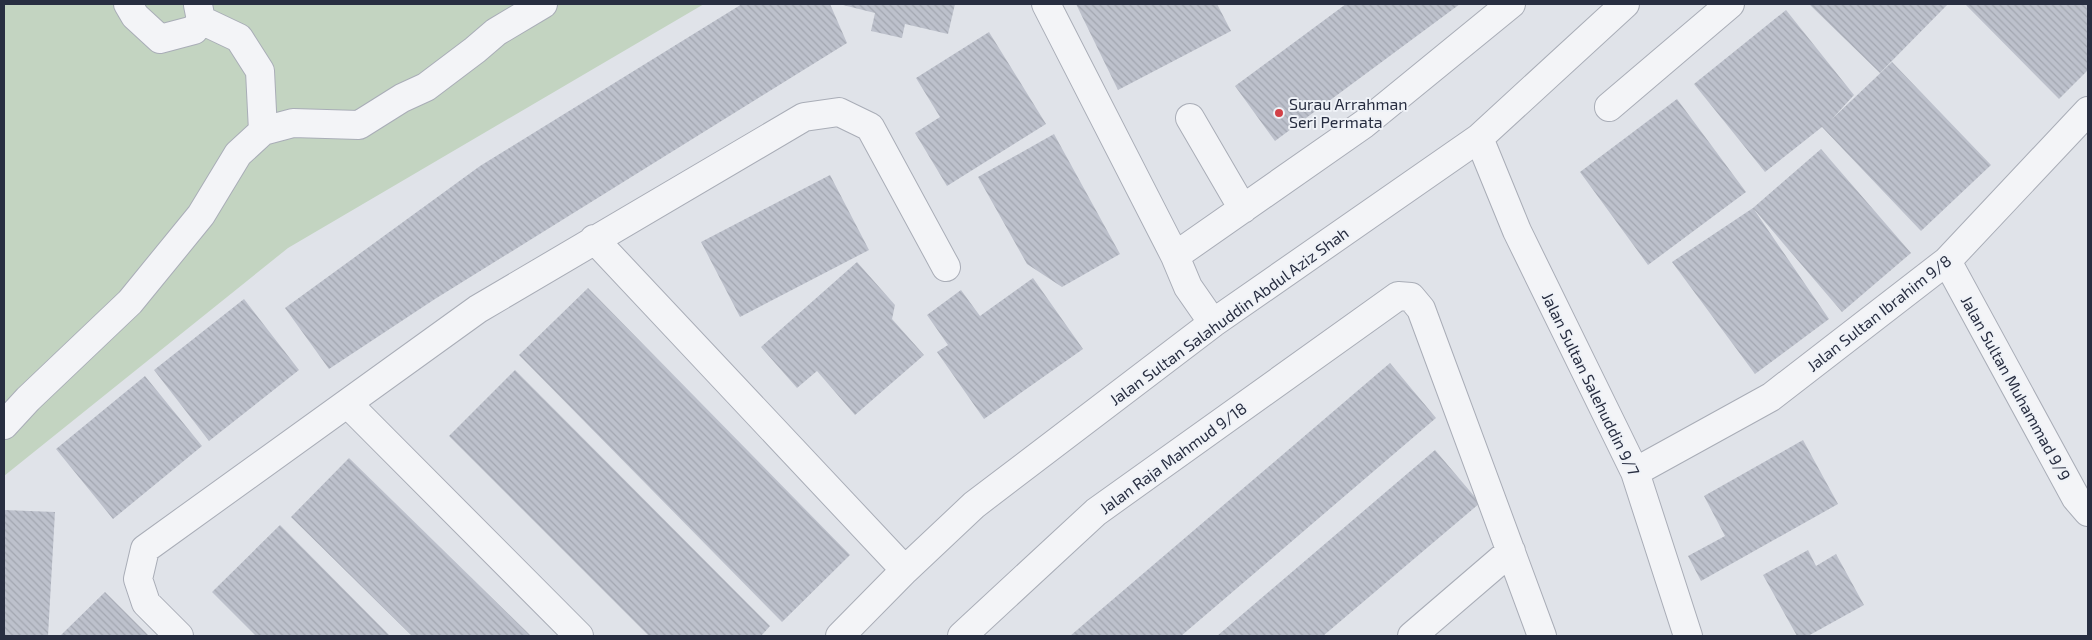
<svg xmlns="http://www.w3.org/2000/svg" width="2092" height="640" font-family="'Exo 2',sans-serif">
  <defs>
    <pattern id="building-back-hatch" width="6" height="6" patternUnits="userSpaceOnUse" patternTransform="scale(1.25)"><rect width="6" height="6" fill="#bdc1cc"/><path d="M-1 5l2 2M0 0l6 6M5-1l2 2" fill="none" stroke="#a2a6b0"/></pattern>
  </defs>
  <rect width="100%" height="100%" fill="#e0e3e9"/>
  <path fill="#c3d4c1" d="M4 4H704L288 248 4 476Z"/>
  <path fill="url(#building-back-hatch)" d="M742 4H830L847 43 435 299 329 369 285 308 480 166Z
    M839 4H955L948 34 905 24 902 38 871 31 875 13Z
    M1076 4H1217L1231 31 1118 90Z
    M1346 4H1460L1275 141 1235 86Z
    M1809 4H1948L1880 73Z
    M1965 4H2088V70L2059 99Z
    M1786 10 1854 95 1832 119 1892 62 1991 165 1921 231 1822 127 1765 172 1694 84Z
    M989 32 1046 124 947 186 915 133 940 117 916 78Z
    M1677 99 1746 192 1648 265 1580 172Z
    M1054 134 1120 254 1062 287 1027 264 978 177Z
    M1821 149 1911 253 1842 312 1753 208Z
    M830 175 869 250 740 317 701 242Z
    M1753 208 1829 319 1755 374 1672 262Z
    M857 262 895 305 892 319 924 355 855 415 817 371 797 388 761 347Z
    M1033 278 1083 349 984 419 937 352 948 345 927 315 961 290 980 316Z
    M588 288 850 555 782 622 519 355Z
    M244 299 299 370 209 441 154 370Z
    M1390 363 1436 418 1181 636H1070Z
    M515 370 770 626 761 636H649L449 436Z
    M145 376 202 446 113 519 56 449Z
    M1803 440 1838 504 1701 581 1688 556 1725 536 1704 496Z
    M1435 450 1480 503 1323 636H1217Z
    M349 458 531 636H412L291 517Z
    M4 510 55 512 48 636H4Z
    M280 525 390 636H256L212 592Z
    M1808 550 1816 566 1836 554 1864 605 1808 636H1797L1763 575Z
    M105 592 149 636H60Z"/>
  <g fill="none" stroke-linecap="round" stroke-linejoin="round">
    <defs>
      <path id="minor" d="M128 4 135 16 160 39 194 30 201 20 198 5
        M1046 4 1175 256 1188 287 1213 323
        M201 20 239 38 260 71 263 131
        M1609 107 1730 4
        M1190 118 1243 209
        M1479 138 1517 231 1635 472 1688 636
        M594 239 905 570
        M1175 256 1364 124 1511 4
        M1947 261 2076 498 2088 512
        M348 404 579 636
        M4 425 28 399 130 302 201 215 238 154 263 131 293 123 359 125 402 98 426 87 475 50 496 32 543 4
        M1635 472 1771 397 1947 261 2088 111
        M179 636 146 603 138 579 145 549 478 309 804 117 839 112 870 127 946 267
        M840 636 905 570 974 505 1213 323 1479 138 1625 4
        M962 636 1096 512 1398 296 1411 297 1421 309 1542 636
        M1412 636 1511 551"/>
    </defs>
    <use href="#minor" stroke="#a9adb7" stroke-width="30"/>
    <use href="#minor" stroke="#f3f4f7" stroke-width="28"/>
  </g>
  <circle fill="#d24147" stroke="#eff2f7" stroke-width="2" cx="1279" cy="113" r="5"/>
  <g text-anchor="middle" stroke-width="4" stroke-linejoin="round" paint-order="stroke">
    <g font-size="16" fill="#282e41" stroke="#eff2f7" text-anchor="start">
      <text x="1289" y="110">Surau Arrahman<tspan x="1289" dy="18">Seri Permata</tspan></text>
    </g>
    <g font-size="16" fill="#282e41" stroke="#eff2f7">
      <text transform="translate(1879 313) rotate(-38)" y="6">Jalan Sultan Ibrahim 9/8</text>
      <text transform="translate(1229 316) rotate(-36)" y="6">Jalan Sultan Salahuddin Abdul Aziz Shah</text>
      <text transform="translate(1591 384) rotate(64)" y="6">Jalan Sultan Salehuddin 9/7</text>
      <text transform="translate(2016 388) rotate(61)" y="6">Jalan Sultan Muhammad 9/9</text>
      <text transform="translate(1173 458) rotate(-36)" y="6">Jalan Raja Mahmud 9/18</text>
    </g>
  </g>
  <rect width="2092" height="640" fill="none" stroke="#282e41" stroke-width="10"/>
</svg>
